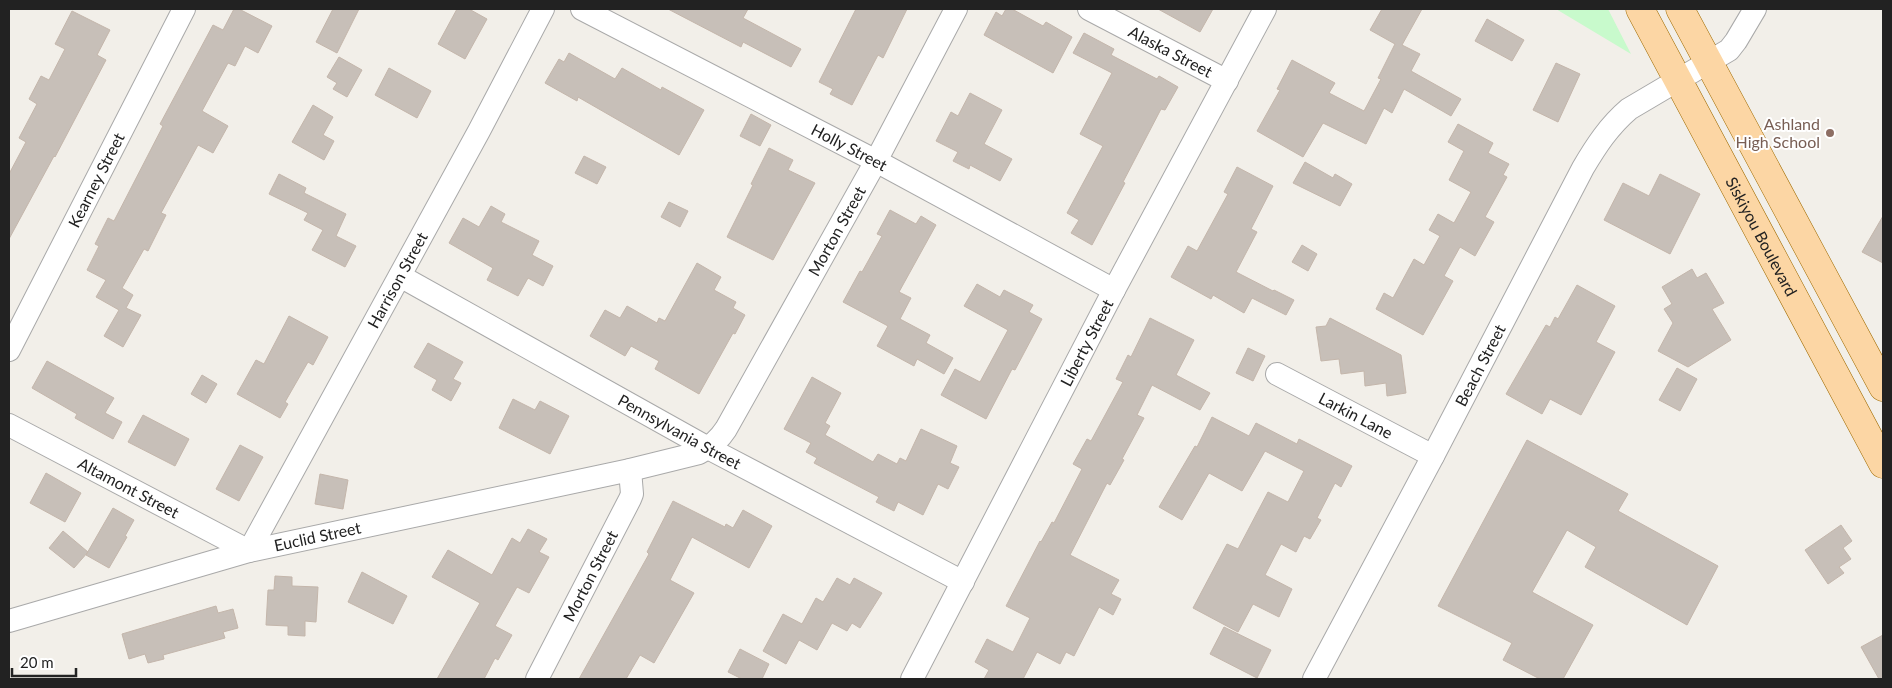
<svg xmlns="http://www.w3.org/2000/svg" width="1892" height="688" font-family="Lato,sans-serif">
  <rect width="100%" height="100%" fill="#f2efe9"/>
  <path fill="#c8facc" d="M1556 9H1608L1631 54Z"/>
  <path fill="#c7bfb8" stroke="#c4b6ab" d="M234 9H239L272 26 258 53 245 46 235 66 228 63 202 111 228 126 213 153 198 145 161 213 166 215 148 251 144 249 122 288 133 295 126 308 141 315 123 347 104 336 119 310 96 297 106 280 87 270 99 246 95 244 108 218 114 221 163 126 160 124 213 25 223 30Z
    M333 9H359L337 53 316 42Z
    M457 9H469L487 19 465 59 438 44Z
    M668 9H748L743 18 801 49 791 67 743 42 741 47Z
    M856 9H907L883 58 878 55 852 105 830 94 833 89 819 82Z
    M1006 9H1012L1043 26 1046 22 1072 37 1053 73 984 35 996 12 1002 16Z
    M1158 9H1213L1200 32Z
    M1382 9H1422L1402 45 1420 54 1411 71 1461 99 1451 116 1404 89 1392 113 1384 108 1366 144 1323 123 1303 157 1257 131 1280 90 1277 89 1292 60 1335 83 1329 93 1364 111 1381 79 1378 78 1395 44 1370 30Z
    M72 11 110 30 97 55 106 60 55 157 54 156 9 239V174L26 142 19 138 37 104 29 99 41 76 49 80 65 49 55 44Z
    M1487 19 1524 40 1512 61 1475 41Z
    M1084 33 1114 49 1111 55 1157 79 1159 76 1178 87 1165 110 1161 109 1123 182 1125 183 1092 245 1071 233 1079 220 1067 213 1103 146 1080 134 1112 73 1073 53Z
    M569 53 615 79 622 68 661 90 662 87 704 110 679 155 578 97 577 101 545 83 559 59 564 62Z
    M339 57 362 70 347 97 333 89 337 83 327 77Z
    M1556 63 1580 74 1558 122 1533 110Z
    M389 68 431 91 417 118 375 95Z
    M970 93 1002 110 984 144 1012 159 1000 181 970 165 969 169 953 161 958 152 936 141 951 112 958 116Z
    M313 105 333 117 323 135 334 141 324 160 292 142Z
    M751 114 771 125 760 146 740 136Z
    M1458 124 1493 143 1488 153 1509 164 1503 175 1507 177 1485 217 1494 222 1475 256 1460 247 1444 276 1453 281 1423 335 1376 309 1384 293 1393 298 1414 259 1424 265 1440 236 1429 230 1438 214 1454 223 1471 192 1449 180 1464 151 1448 142Z
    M769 148 793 160 788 170 815 183 773 260 727 237 753 185 751 184Z
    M584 156 606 167 597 184 575 173Z
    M1305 162 1333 178 1335 174 1352 184 1340 206 1293 183Z
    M1237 167 1273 186 1251 229 1257 232 1236 272 1273 291 1274 290 1294 300 1286 315 1252 298 1244 313 1213 295 1211 299 1171 277 1188 246 1197 251 1228 194 1224 192Z
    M279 174 306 188 304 193 346 214 336 236 356 246 345 267 312 250 323 230 304 220 308 213 269 194Z
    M1660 174 1700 194 1670 254 1604 220 1623 183 1649 196Z
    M669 202 688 211 680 227 661 217Z
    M491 206 505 214 501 222 539 241 532 255 553 266 543 286 528 278 518 296 487 280 493 268 449 243 463 218 479 227Z
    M890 210 916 224 921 216 936 225 899 292 911 298 900 319 930 335 926 343 953 358 944 374 917 359 914 366 877 346 888 326 843 302 860 271 862 272 882 236 877 234Z
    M1883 216V263L1862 252Z
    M1302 245 1317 254 1308 271 1292 262Z
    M697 263 721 277 714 290 736 302 733 308 745 315 735 334 733 333 699 394 655 369 659 361 631 346 625 356 590 336 605 310 620 318 627 306 657 323 659 318 665 321Z
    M1692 269 1697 278 1706 273 1724 303 1712 309 1731 340 1688 367 1658 351 1673 323 1664 309 1672 304 1662 287Z
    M977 284 1000 297 1004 290 1033 305 1029 312 1042 319 1015 370 1012 369 986 419 941 395 955 369 980 382 1008 330 964 306Z
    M1577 285 1615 306 1596 342 1615 352 1581 415 1550 399 1542 414 1506 394 1546 325 1550 327 1555 317 1558 319Z
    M289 316 328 337 313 365 308 362 285 402 288 404 280 418 237 394 256 360 264 364Z
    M1150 318 1194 340 1176 375 1210 393 1200 410 1152 385 1137 415 1144 418 1122 459 1124 460 1110 485 1107 483 1070 555 1119 580 1111 594 1121 599 1113 615 1099 607 1074 656 1066 652 1060 664 1037 652 1023 679H984L989 670 975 662 987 639 1013 652 1030 618 1006 606 1040 541 1041 542 1052 522 1054 523 1082 469 1073 464 1087 439 1091 441 1123 382 1116 379 1128 355 1131 357Z
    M1330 318 1401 355 1406 393 1387 396 1386 383 1365 386 1364 371 1341 374 1339 359 1321 361 1316 327 1326 326Z
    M428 343 463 362 453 379 461 383 451 401 432 390 437 380 414 367Z
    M1248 348 1265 356 1253 381 1236 373Z
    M47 361 114 398 105 413 122 422 113 439 75 418 77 414 32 388Z
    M1677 368 1697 379 1680 411 1659 400Z
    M202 375 217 384 206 403 191 394Z
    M812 377 841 393 825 423 830 426 825 435 873 462 878 454 897 464 900 458 906 461 921 429 957 446 950 463 959 467 948 489 938 484 923 515 898 502 894 511 876 502 879 497 814 463 817 458 806 452 811 443 784 429Z
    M513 399 535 410 540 401 569 416 550 454 499 428Z
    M143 415 189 439 175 466 128 442Z
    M1212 417 1249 436 1256 423 1297 444 1299 439 1352 466 1341 487 1335 483 1317 518 1321 520 1310 539 1304 536 1296 552 1281 544 1265 575 1292 589 1279 617 1253 604 1238 632 1193 608 1227 544 1238 549 1268 492 1288 502 1304 471 1265 451 1242 491 1209 473 1182 520 1159 507 1195 446 1197 447Z
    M1527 440 1628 494 1618 511 1718 566 1687 625 1585 567 1596 547 1567 530 1532 592 1593 625 1563 679H1540L1503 660 1512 643 1438 606Z
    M240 445 263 457 239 501 216 489Z
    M46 473 81 493 65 522 30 503Z
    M320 474 348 480 343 509 315 504Z
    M673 501 725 527 726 524 733 528 743 510 772 526 749 568 692 537 670 580 694 593 654 663 640 655 626 679H579L649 554 647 552Z
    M113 508 134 520 125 536 127 537 109 568 86 555Z
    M1841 525 1852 541 1843 548 1851 559 1839 567 1844 573 1828 584 1805 550Z
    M528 529 547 539 539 552 549 557 529 593 517 587 495 626 512 635 498 660 495 658 484 679H437L480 603 432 577 448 550 492 575 512 538 520 543Z
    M63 531 88 552 74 568 49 548Z
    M362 572 407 596 393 624 348 602Z
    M275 576 292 577V586L318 587 316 622 305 621V636L288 635V626L266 625 268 590H274Z
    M837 578 850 585 854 578 882 593 860 628 852 623 847 631 832 623 817 650 799 640 786 664 763 651 783 614 802 624 816 598 823 602Z
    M216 606 218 613 233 609 238 628 223 632 225 638 163 655 164 659 148 663 145 654 129 659 122 634Z
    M1224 627 1271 650 1257 678 1210 654Z
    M1883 635V679H1879L1861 647Z
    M740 649 769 664 762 679H742L728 672Z"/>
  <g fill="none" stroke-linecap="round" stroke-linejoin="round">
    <defs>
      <g id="minor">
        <path id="s1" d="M582 9 876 161 1114 290"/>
        <path id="s2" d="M1089 9 1227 81"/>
        <path id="s3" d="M400 276 708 448 963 582"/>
        <path id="s4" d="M9 350 184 9"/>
        <path id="s5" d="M1277 374 1433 456"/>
        <path id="s6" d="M9 425 249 551 479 131 543 9"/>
        <path id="s7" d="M9 621 249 551 630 470 699 453C711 447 719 440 726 429L876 161 956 9"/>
        <path id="s8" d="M537 679 630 499 632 494 630 470"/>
        <path id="s9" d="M912 679 1114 290 1265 9"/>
        <path id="s10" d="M1314 679 1433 456 1583 168C1596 146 1609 126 1629 109L1729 50 1736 41 1755 9"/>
      </g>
      <g id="major">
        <path id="s11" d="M1640 9 1883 464"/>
        <path d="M1680 9 1883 387"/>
      </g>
    </defs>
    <use href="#minor" stroke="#a9a9a9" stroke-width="24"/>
    <use href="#major" stroke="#a06b00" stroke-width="29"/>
    <use href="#minor" stroke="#fff" stroke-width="22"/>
    <use href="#major" stroke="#fcd6a4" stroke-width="28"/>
  </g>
  <circle fill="#8d6e63" stroke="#fff" stroke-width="2" cx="1830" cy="133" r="5"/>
  <g text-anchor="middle" stroke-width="4" stroke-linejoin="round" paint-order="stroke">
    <g font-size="16" fill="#222" stroke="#fff">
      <text dy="6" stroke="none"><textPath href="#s2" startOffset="92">Alaska Street</textPath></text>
      <text dy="6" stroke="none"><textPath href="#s1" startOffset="301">Holly Street</textPath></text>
      <text dy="6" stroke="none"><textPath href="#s4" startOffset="191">Kearney Street</textPath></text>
      <text dy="6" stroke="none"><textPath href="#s7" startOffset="974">Morton Street</textPath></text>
      <text dy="6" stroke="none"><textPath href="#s11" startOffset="258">Siskiyou Boulevard</textPath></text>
      <text dy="6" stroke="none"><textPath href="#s6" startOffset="580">Harrison Street</textPath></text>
      <text dy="6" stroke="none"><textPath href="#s9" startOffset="379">Liberty Street</textPath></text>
      <text dy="6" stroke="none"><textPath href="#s10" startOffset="355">Beach Street</textPath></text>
      <text dy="6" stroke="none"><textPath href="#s5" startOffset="89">Larkin Lane</textPath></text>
      <text dy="6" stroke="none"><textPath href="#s3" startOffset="320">Pennsylvania Street</textPath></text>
      <text dy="6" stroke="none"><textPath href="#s6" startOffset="135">Altamont Street</textPath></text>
      <text dy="6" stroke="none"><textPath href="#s7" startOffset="320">Euclid Street</textPath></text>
      <text dy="6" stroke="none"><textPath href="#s8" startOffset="116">Morton Street</textPath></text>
    </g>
    <g font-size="16" fill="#785e54" stroke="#fff" text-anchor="end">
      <text x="1820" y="130">Ashland<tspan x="1820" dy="18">High School</tspan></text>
    </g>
  </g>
  <rect width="1892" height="688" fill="none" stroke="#222222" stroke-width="20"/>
  <path d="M12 668v8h64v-8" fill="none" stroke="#222222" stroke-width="2.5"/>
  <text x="20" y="668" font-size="15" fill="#222222" stroke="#ffffff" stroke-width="4" paint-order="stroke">20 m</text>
</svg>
